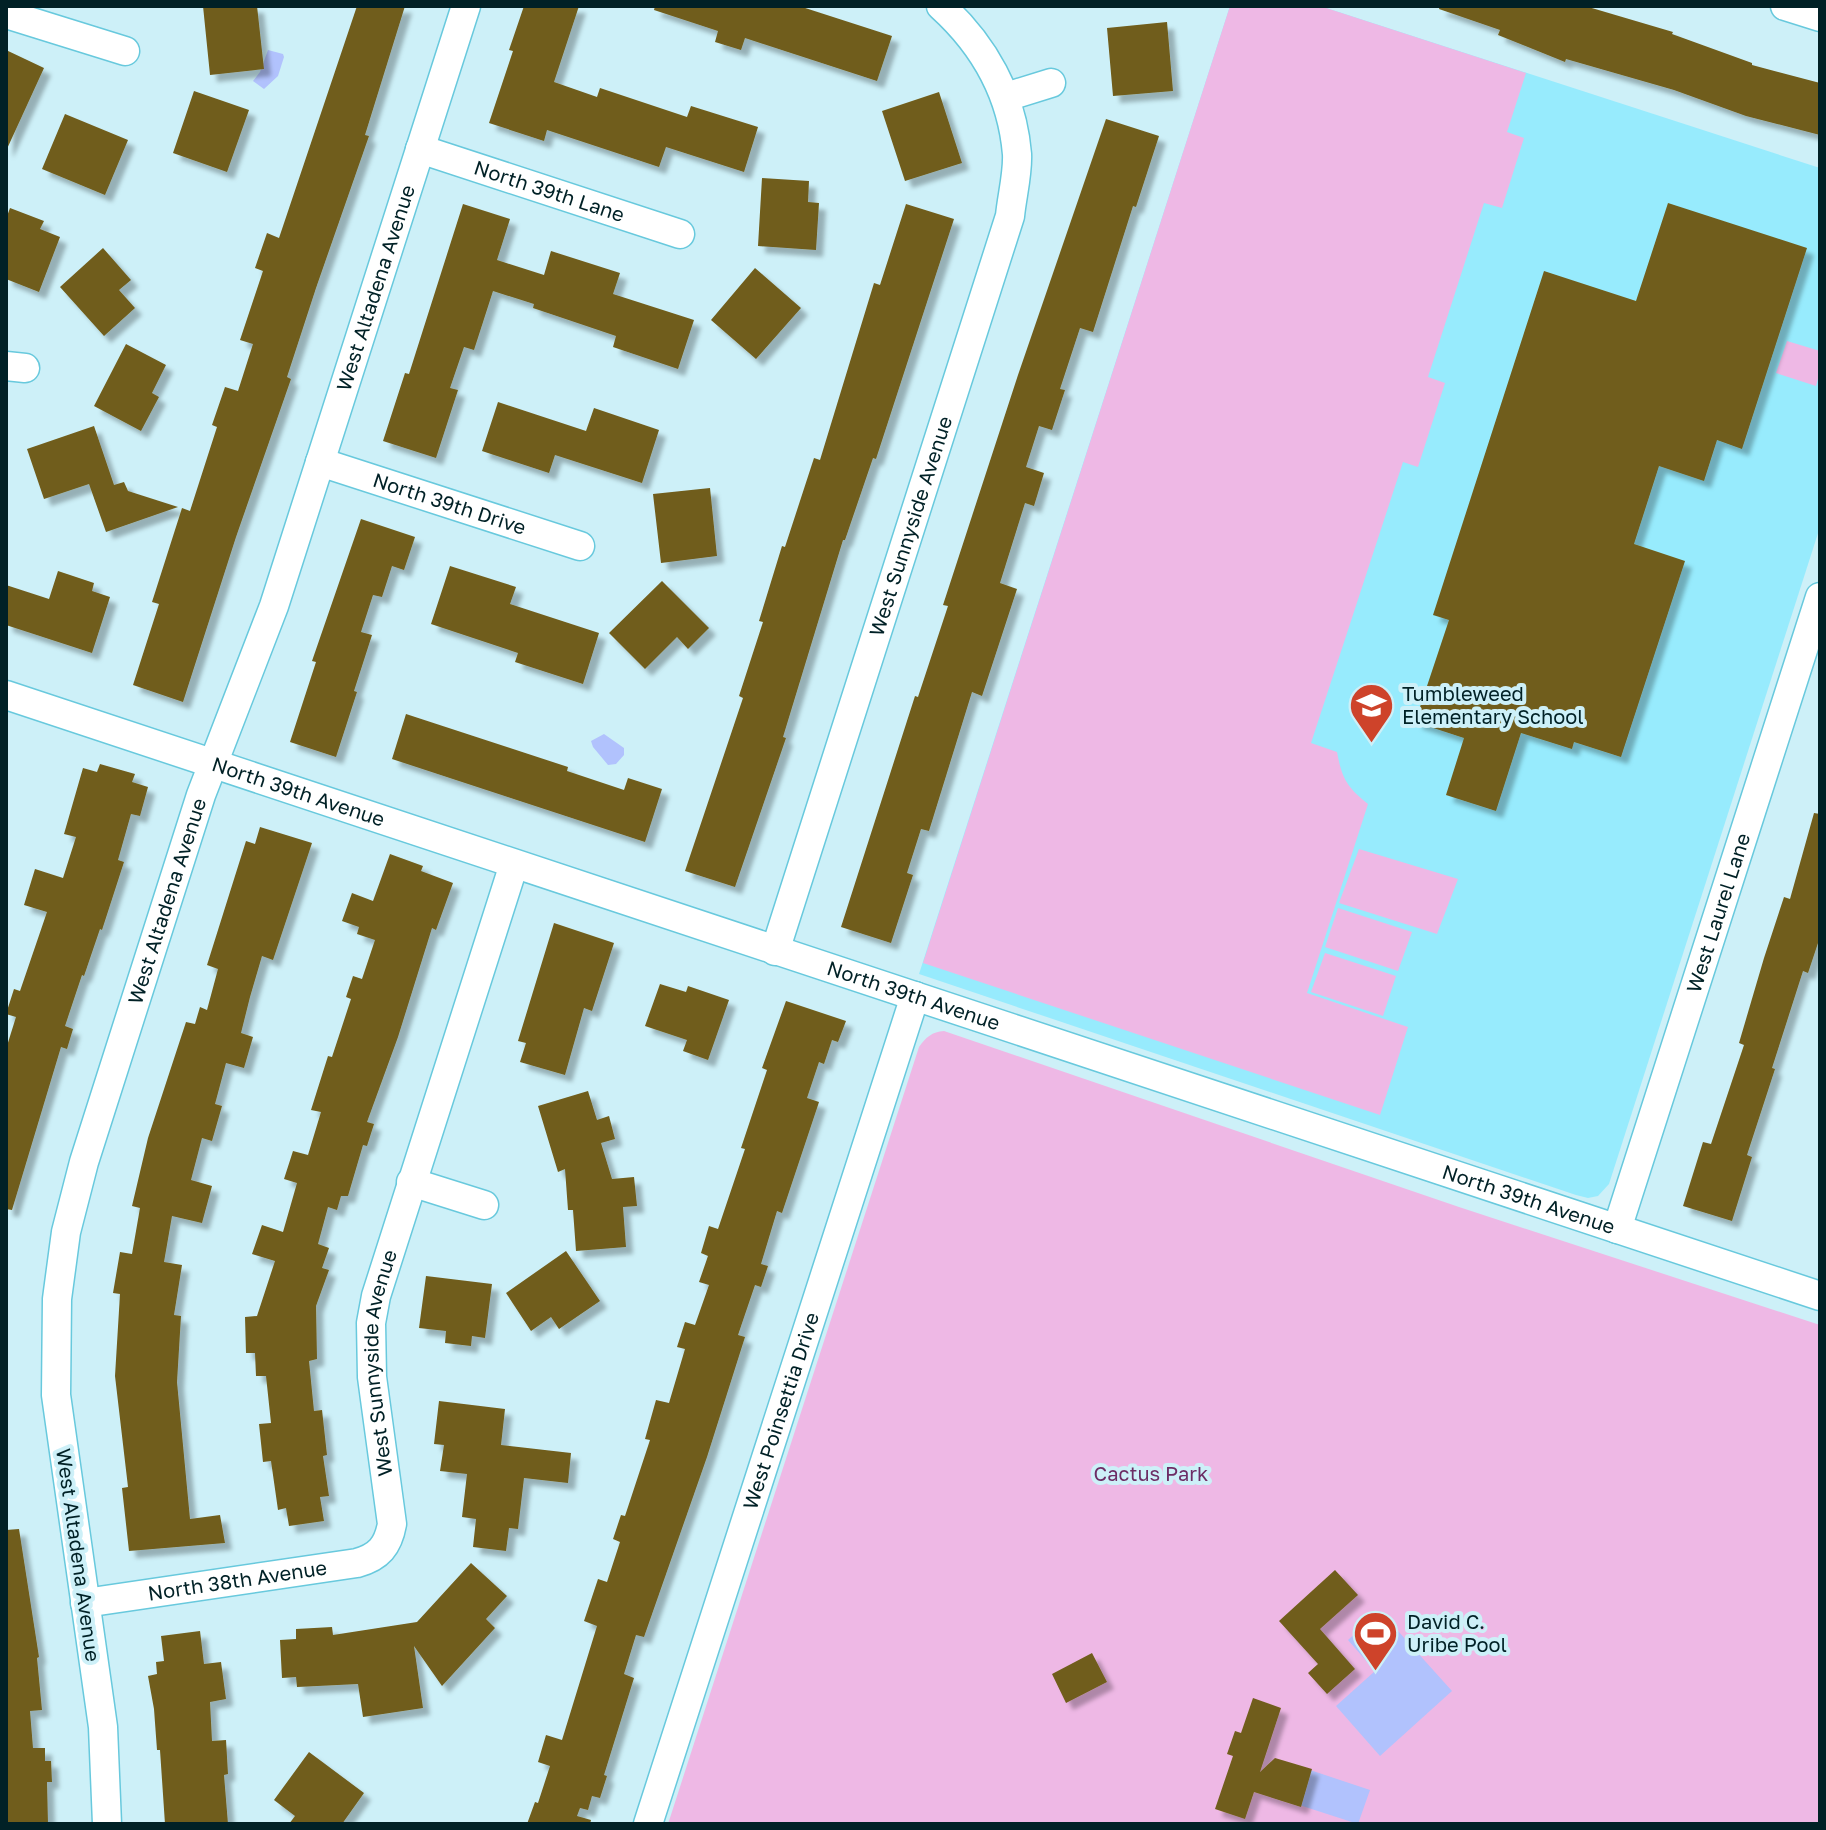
<svg xmlns="http://www.w3.org/2000/svg" width="1826" height="1830" font-family="'Golos Text',sans-serif">
  <defs>
    <filter id="shadow"><feDropShadow dx="7" dy="7" stdDeviation="2" flood-color="#0004"/></filter>
  </defs>
  <rect width="100%" height="100%" fill="#cdf0f8"/>
  <path fill="#97ebfd" d="M1230 6H1320L1820 168V527L1609 1184 1598 1196 1588 1198 1576 1195 919 974Z"/>
  <path fill="#eeb8e5" d="M1230 6H1320L1526 73 1507 132 1524 138 1502 208 1484 203 1428 377 1445 383 1418 467 1403 462 1311 743 1337 752C1342 779 1347 787 1368 804L1307 993 1408 1027 1380 1115 923 963Z
    M1787 341 1820 351V371L1816 386 1776 373Z
    M1359 849 1458 879 1437 934 1339 903Z
    M1338 908 1412 932 1398 971 1325 947Z
    M1325 953 1396 976 1383 1016 1311 992Z
    M944 1031 1459 1207 1820 1325V1824H668L919 1047C926 1037 932 1032 944 1031Z"/>
  <path fill="#b1c2fd" d="M268 50 283 54 284 57 278 76 264 89 253 81 260 72Z
    M604 734 624 748V755L616 764 608 765 593 747 591 741Z
    M1380 1611 1452 1691 1380 1756 1336 1706 1375 1671 1348 1640Z
    M1301 1767 1370 1790 1358 1824 1290 1802Z"/>
  <path fill="#705d1b" filter="url(#shadow)" d="M203 6H257L264 69 210 75Z
    M357 6H405L365 135 369 136 316 288 287 377 291 379 236 537 183 702 133 685 159 604 152 602 182 508 190 511 217 427 212 425 225 387 238 391 253 344 240 340 263 271 255 268 267 233 279 238Z
    M524 6H579L554 82 597 97 600 88 687 117 691 106 758 127 744 172 666 147 659 167 547 130 544 141 489 123 513 51 509 50Z
    M655 6H799L892 36 877 81 745 38 741 50 715 42 718 31 654 10Z
    M1440 6H1585L1673 32 1672 34 1752 63V65L1820 83V135L1746 116 1674 90 1566 59 1565 62 1498 35 1500 30 1439 9Z
    M1167 22 1173 91 1113 96 1107 28Z
    M6 50 44 68 6 151Z
    M194 91 249 110 227 172 173 153Z
    M939 92 962 163 905 181 882 111Z
    M65 114 128 140 105 195 42 169Z
    M1106 119 1159 136 1136 207 1133 206 1093 332 1080 328 1060 389 1065 390 1052 430 1039 426 1026 467 1044 473 1034 506 1025 503 1000 583 1017 589 982 696 972 692 929 831 921 829 907 873 913 875 891 943 841 927 915 696 918 697 948 606 943 605 1018 375Z
    M762 178 809 181 808 202 819 203 816 250 758 246Z
    M1668 203 1807 248 1742 449 1717 440 1704 481 1659 466 1634 544 1685 561 1621 757 1574 742 1572 749 1521 733 1496 811 1446 795 1464 738 1415 722 1449 620 1433 615 1544 271 1636 301Z
    M463 204 510 219 497 260 544 275 551 251 620 273 613 294 694 320 678 369 613 347 616 336 533 308 534 304 493 291 474 350 464 347 450 388 458 390 436 458 383 441 405 373 409 374Z
    M906 204 954 219 876 459 873 458 845 540H843L783 737 786 738 735 887 685 871 743 698 739 696 763 622 759 621 782 546 785 547 814 458 820 460 874 283 880 285Z
    M10 208 44 221 40 229 60 237 39 292 6 279V219Z
    M103 248 131 280 119 290 135 308 104 336 60 287Z
    M755 268 801 308 756 359 711 320Z
    M126 344 166 365 152 393 159 397 141 431 94 406Z
    M498 402 586 431 594 408 659 430 642 483 555 455 549 473 482 451Z
    M94 426 114 485 124 482 128 491 178 507 106 532 89 484 44 499 27 449Z
    M710 488 717 556 661 563 653 494Z
    M361 519 415 537 404 570 392 566 382 597 373 595 361 632 372 635 354 691 357 692 336 757 290 742 316 662 312 661Z
    M450 566 516 587 510 604 599 633 583 684 515 662 518 653 431 624Z
    M58 571 94 583 92 591 110 597 92 653 6 625V585L49 599Z
    M662 581 709 628 688 649 677 637 645 669 609 633Z
    M406 714 568 767 567 771 624 790 628 778 662 789 645 842 392 759Z
    M100 764 135 774 132 782 148 787 140 816 131 814 118 860 124 862 102 930 100 929 84 976 82 975 65 1026 73 1029 67 1049 61 1047 12 1210 6 1209V1049L16 1017 6 1014 14 989 20 991 47 912 24 905 35 869 63 878 76 837 64 834 83 768 97 772Z
    M1814 813 1820 814V937L1808 973 1803 971 1772 1068 1775 1069 1747 1155 1752 1157 1732 1221 1683 1206 1703 1142 1711 1144 1744 1045 1739 1043 1764 958 1784 897 1790 899Z
    M260 827 312 843 273 960 262 956 250 997 241 1033 253 1037 244 1068 226 1063 215 1104 222 1106 212 1141 202 1138 191 1180 212 1186 202 1223 172 1216 164 1262 182 1265 174 1315 181 1316 177 1382 190 1519 220 1515 225 1543 129 1551 122 1488 128 1487 115 1376 120 1294 113 1293 120 1252 132 1254 140 1208 132 1206 148 1138 186 1022 195 1024 200 1007 207 1010 218 969 207 965 246 841 255 844Z
    M390 854 423 866 421 871 453 883 436 930 432 928 398 1037 367 1122 374 1124 367 1146 363 1145 348 1196H341L337 1210 328 1207 318 1244 329 1248 322 1268 329 1270 316 1306 317 1359 309 1361 314 1411 322 1410 327 1455 323 1456 329 1496 320 1497 324 1521 289 1526 286 1508 278 1510 271 1461 263 1462 259 1424 271 1423 266 1376H256L255 1353H246L245 1317 257 1316 275 1261 252 1254 262 1225 283 1232 297 1183 284 1179 293 1151 308 1155 321 1112 311 1110 328 1056 332 1057 351 999 346 997 353 976 362 979 375 940 357 934 359 927 342 921 352 893 373 901Z
    M554 923 614 943 592 1011 584 1008 565 1075 520 1062 526 1043 518 1041Z
    M660 984 686 992 688 986 729 1000 708 1060 683 1051 687 1040 645 1026Z
    M786 1001 846 1021 838 1042 832 1040 824 1064 819 1062 807 1098 819 1102 782 1213 777 1211 761 1264 768 1266 761 1287 755 1285 738 1335 745 1337 707 1457 644 1637 636 1635 624 1674 634 1678 604 1775 607 1776 600 1798 592 1796 588 1810 580 1808 577 1816 591 1820 590 1824H527L535 1802 538 1803 550 1766 538 1762 546 1735 562 1740 597 1626 584 1621 598 1579 607 1582 620 1542 613 1539 621 1515 625 1516 650 1440 645 1439 656 1400 669 1403 685 1349 677 1347 685 1322 695 1325 709 1285 699 1282 708 1256 701 1253 709 1226 718 1229 745 1149 741 1148 767 1070 762 1068Z
    M588 1091 597 1120 609 1116 615 1139 601 1143 612 1179 634 1177 637 1206 623 1207 626 1247 576 1251 573 1210H568L565 1169 558 1172 538 1106Z
    M566 1251 600 1301 559 1329 551 1317 531 1331 506 1293Z
    M426 1276 492 1284 485 1338 472 1336 471 1346 445 1343 446 1331 419 1328Z
    M439 1401 505 1409 501 1445 571 1453 568 1483 524 1478 518 1529 509 1528 506 1551 473 1547 476 1519 462 1517 467 1474 440 1471 444 1445 434 1444Z
    M19 1529 39 1657 37 1658 42 1710 30 1711 33 1748H45V1761H51L52 1782H47L48 1824H6V1530Z
    M471 1563 507 1596 486 1619 495 1628 442 1686 414 1646 423 1708 363 1717 358 1684 297 1687 296 1677 282 1678 280 1640 296 1639V1629L332 1627 333 1635 417 1622Z
    M1335 1570 1358 1595 1320 1629 1355 1669 1327 1694 1308 1673 1318 1664 1279 1621Z
    M200 1631 204 1664 221 1662 226 1699 210 1702 212 1741 226 1740 228 1774 224 1775 228 1824H165L160 1750H157L154 1709 148 1676 157 1674 156 1662 164 1661 161 1636Z
    M1092 1653 1107 1682 1066 1703 1052 1674Z
    M1253 1698 1281 1708 1260 1772 1275 1758 1312 1769 1301 1807 1254 1792 1245 1819 1215 1809 1233 1756 1227 1754 1235 1731 1241 1733Z
    M309 1752 364 1793 342 1824H289L295 1816 274 1800Z"/>
  <g fill="none" stroke-linecap="round" stroke-linejoin="round">
    <defs>
      <g id="minor">
        <path d="M1785 6 1820 17"/>
        <path d="M6 14 125 51"/>
        <path d="M1006 97 1051 83"/>
        <path id="s1" d="M420 149 680 234"/>
        <path d="M6 366 25 368"/>
        <path id="s2" d="M320 462 580 546"/>
        <path id="s3" d="M6 695 1820 1296"/>
        <path id="s4" d="M775 951 1010 216C1012 196 1018 173 1017 154 1012 95 984 45 941 6"/>
        <path d="M411 1182 484 1205"/>
        <path id="s5" d="M1617 1229 1820 597"/>
        <path id="s6" d="M85 1603 357 1563C379 1557 388 1546 392 1524L372 1377 371 1323 376 1296 514 864"/>
        <path id="s7" d="M107 1824 103 1727 56 1395 57 1299 66 1232 84 1162 201 795 274 606 466 6"/>
        <path id="s8" d="M648 1824 915 996"/>
      </g>
    </defs>
    <use href="#minor" stroke="#68c9dd" stroke-width="31"/>
    <use href="#minor" stroke="#fff" stroke-width="28"/>
  </g>
  <defs>
    <symbol id="school-pin" viewBox="-11 -11 22 30"><path d="M0 17L-7.5 6A9.5 9.5 0 1 1 7.5 6Z" fill="#ce432a" stroke="#cdf0f8"/><path d="M0-5L7-2L0 1L-7-2ZM-4 1L0 2.5L4 1V4Q0 6-4 4Z" fill="#fff"/></symbol>
    <symbol id="stadium-pin" viewBox="-11 -11 22 30"><path d="M0 17L-7.5 6A9.5 9.5 0 1 1 7.5 6Z" fill="#ce432a" stroke="#cdf0f8"/><path d="M0-5a6.5 5 0 1 0 0 10a6.5 5 0 1 0 0-10ZM-3.5-1.8h7v3.6h-7Z" fill="#fff"/></symbol>
  </defs>
  <g fill-rule="evenodd">
    <use href="#school-pin" x="1346" y="680" width="51" height="69"/>
    <use href="#stadium-pin" x="1350" y="1608" width="51" height="69"/>
  </g>
  <g text-anchor="middle" stroke-width="8" stroke-linejoin="round" paint-order="stroke">
    <g font-size="20" fill="#012126" stroke="#cdf0f8">
      <text dy="7" stroke="none"><textPath href="#s1" startOffset="136">North 39th Lane</textPath></text>
      <text dy="7" stroke="none"><textPath href="#s7" startOffset="1590">West Altadena Avenue</textPath></text>
      <text dy="7" stroke="none"><textPath href="#s2" startOffset="136">North 39th Drive</textPath></text>
      <text dy="7" stroke="none"><textPath href="#s4" startOffset="446">West Sunnyside Avenue</textPath></text>
      <text dy="7" stroke="none"><textPath href="#s3" startOffset="308">North 39th Avenue</textPath></text>
      <text dy="7" stroke="none"><textPath href="#s7" startOffset="942">West Altadena Avenue</textPath></text>
      <text dy="7" stroke="none"><textPath href="#s5" startOffset="332">West Laurel Lane</textPath></text>
      <text dy="7" stroke="none"><textPath href="#s3" startOffset="956">North 39th Avenue</textPath></text>
      <text dy="7" stroke="none"><textPath href="#s3" startOffset="1604">North 39th Avenue</textPath></text>
      <text dy="7" stroke="none"><textPath href="#s6" startOffset="494">West Sunnyside Avenue</textPath></text>
      <text dy="7" stroke="none"><textPath href="#s8" startOffset="434">West Poinsettia Drive</textPath></text>
      <text transform="translate(78 1555) rotate(82)" y="7">West Altadena Avenue</text>
      <text dy="7" stroke="none"><textPath href="#s6" startOffset="154">North 38th Avenue</textPath></text>
    </g>
    <g font-size="20" fill="#012126" stroke="#cdf0f8" text-anchor="start">
      <text x="1402" y="701">Tumbleweed<tspan x="1402" dy="23">Elementary School</tspan></text>
      <text x="1407" y="1629">David C.<tspan x="1407" dy="23">Uribe Pool</tspan></text>
    </g>
    <g font-size="20" fill="#6c2d65" stroke="#cdf0f8">
      <text x="1151" y="1481">Cactus Park</text>
    </g>
  </g>
  <rect width="1826" height="1830" fill="none" stroke="#012126" stroke-width="16"/>
</svg>
